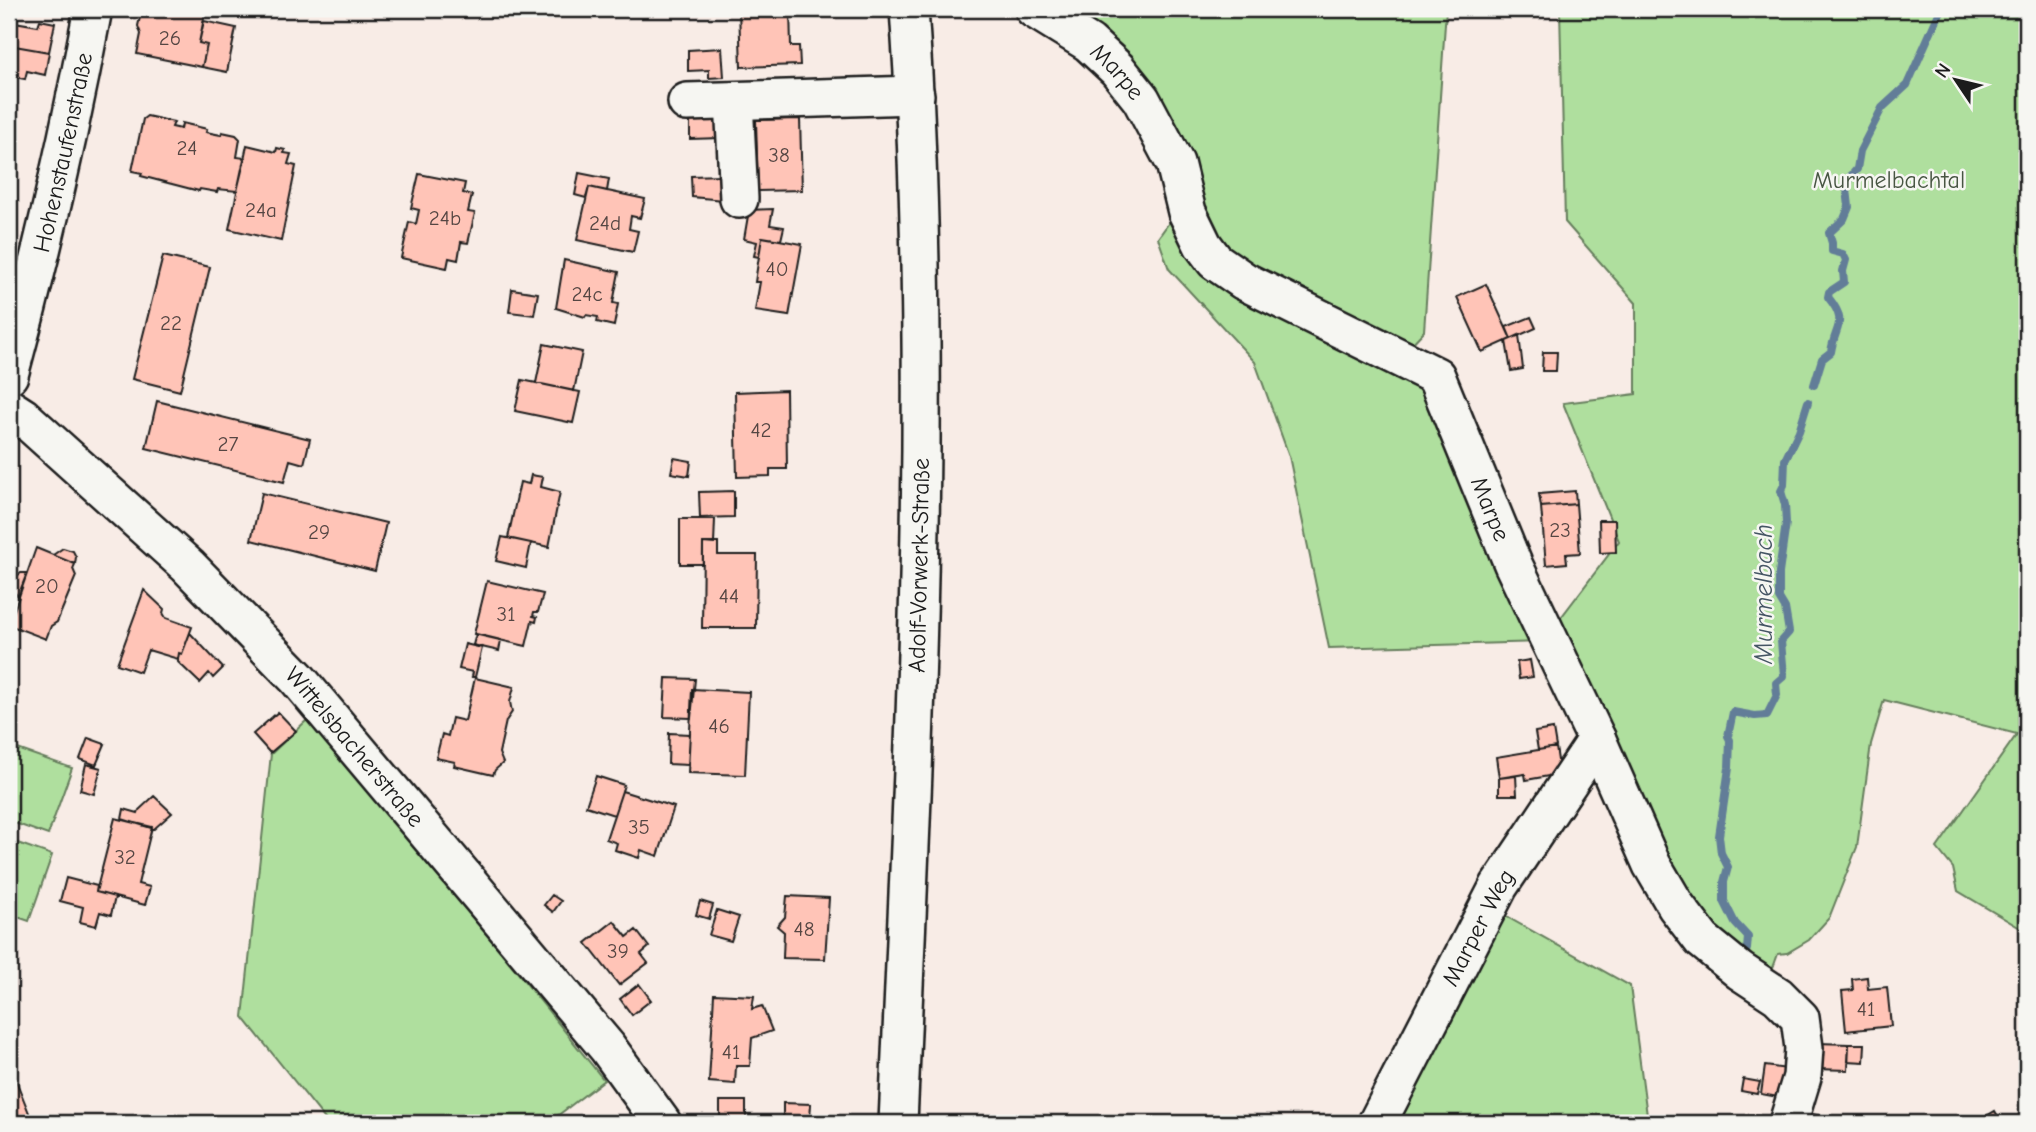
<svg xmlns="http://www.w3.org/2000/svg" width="2036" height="1132" font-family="'Comic Neue',sans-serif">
  <rect width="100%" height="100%" fill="#f8ece6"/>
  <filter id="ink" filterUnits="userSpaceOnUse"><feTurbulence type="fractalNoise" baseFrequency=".0143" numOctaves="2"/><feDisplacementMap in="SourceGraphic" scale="14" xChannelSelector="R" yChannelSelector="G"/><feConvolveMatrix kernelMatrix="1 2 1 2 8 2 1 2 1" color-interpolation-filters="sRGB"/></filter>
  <g filter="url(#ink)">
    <path fill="#afdf9e" stroke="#667e5d" stroke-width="2" d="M1015 9H1446L1424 331 1393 364 1427 391 1543 641 1619 541 1563 403 1636 394V303L1565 222 1560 9H2027V932L1958 891 1953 868 1937 848 2017 734 1884 700 1871 744 1857 847 1829 918 1809 940 1787 953 1778 954 1770 976 1707 929 1543 642 1329 648 1289 456 1255 362 1169 269 1158 238 1180 207 1133 105 1046 29Z
      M307 720 390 814 604 1080 548 1123H328L243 1017 271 754Z
      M9 746 72 768 48 835 9 821Z
      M9 840 52 855 29 921 9 914Z
      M1484 904 1630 986 1648 1123H1368Z"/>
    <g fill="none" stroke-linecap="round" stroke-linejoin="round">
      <path stroke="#627d98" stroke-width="8" d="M1814 385 1822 359 1831 352C1835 325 1849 323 1828 297L1829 292 1844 282 1843 271 1846 260 1843 254 1832 251V243L1829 233 1844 219 1849 207 1847 189 1850 177 1857 169 1860 151 1882 108 1907 85 1941 9
        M1747 949 1748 937 1735 923 1724 901V882L1728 867 1721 853 1719 836 1729 768 1730 740 1728 736 1733 712 1755 716 1767 715 1777 695 1776 683 1784 676 1781 641 1789 632 1785 608 1779 598V573L1786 523 1785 505 1781 491 1784 485 1785 460 1799 431 1808 402"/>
    </g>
    <path fill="#ffc4b7" stroke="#1c1c1c" stroke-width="2" d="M165 9H185L205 13 199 43 207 45 202 67 137 54 141 34 138 26 140 17 146 11 164 14Z
      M739 9H790L791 46H799L800 65 741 67Z
      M40 20 55 23 49 52 9 45V21L38 26Z
      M204 21 236 28 227 72 202 67 207 45 199 43Z
      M9 45 49 52 45 75 27 71 25 79 9 76Z
      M722 48 724 77 709 78V70L688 71V50Z
      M720 113 721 138 690 139V114Z
      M147 116 174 122 172 127 181 129 182 123 207 129 206 132 221 135 222 132 236 135 240 139 237 157 245 158 237 191 218 189 217 192 200 189 199 191 141 176 142 173 132 171 143 119Z
      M800 119 802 190 758 191 756 120Z
      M247 145 276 152 277 148 285 150 284 153 291 154 288 164 296 166 281 241 229 229Z
      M579 173 609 179 607 191 589 187 586 198 575 195Z
      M419 174 465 183 463 193 472 195 468 212 475 213 468 243 461 242 458 260 449 258 447 268 401 258 409 222 416 224 419 210 411 208Z
      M722 175 723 200 692 197 691 176Z
      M589 187 645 199 640 218 631 216 629 229 638 231 633 252 577 240Z
      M773 209 770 225 784 227 781 240 762 237 759 257 754 256 757 242 744 239 749 210Z
      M762 237 802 244 789 316 755 311 760 282H755Z
      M163 256 210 267 180 391 132 379Z
      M564 260 619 272 613 303 618 304 614 326 597 322 598 317 586 315 585 317 556 308Z
      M1486 284 1511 339 1482 352 1457 297Z
      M512 289 538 293 534 315 509 312Z
      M1531 317 1536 328 1511 339 1506 327Z
      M1519 335 1523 369 1511 371 1506 341Z
      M544 344 582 352 574 391 536 383Z
      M1543 352H1557L1556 371H1542Z
      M522 380 580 392 573 423 515 411Z
      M786 390 787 469H770V476L737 477 735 392Z
      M157 401 310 439 304 464 290 460 284 482 146 448Z
      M674 458 691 461 689 476 671 473Z
      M531 475 543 477 541 487 560 492 549 547 508 538 520 482 529 484Z
      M734 491V517L700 518 699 492Z
      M1575 491 1576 504 1541 507 1539 494Z
      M262 493 386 523 375 571 251 540Z
      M1576 504 1580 553 1566 554 1567 563 1546 565 1541 507Z
      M680 519H715L714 544 703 543V564H680Z
      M1599 520H1615L1616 552 1600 553Z
      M502 537 531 543 526 568 496 561Z
      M703 543H718V555H757L756 628H702Z
      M36 548 75 564 73 569 76 576 57 622 51 626 46 639 9 625Z
      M63 548 73 551 76 557 75 564 53 555Z
      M21 573H27L18 596 13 591 12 584 14 578Z
      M487 581 543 594 538 612H534L533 616 537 617 536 622 532 621 526 646 474 634Z
      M144 590 164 609 163 613 166 618 192 627 182 654 179 653 178 659 148 650 140 672 117 664Z
      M190 633 223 668 213 678 209 673 200 683 178 662V659L179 653 182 654Z
      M476 634 501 640 499 651 473 645Z
      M465 644 482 648 475 677H472L473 672 459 669Z
      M1530 660 1533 677 1519 679 1517 662Z
      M475 678 514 687 510 702 512 712 506 721 499 753 503 763 495 770 493 775 454 766 455 762 436 758 442 734 448 736 452 718 465 721Z
      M666 678 695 679 691 718 664 717Z
      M692 689 749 692 745 775 688 773Z
      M278 712 296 731 270 753 253 734Z
      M1553 729 1556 747 1538 750 1535 732Z
      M669 733 690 734 688 765 668 764Z
      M88 738 105 744 96 765 80 759Z
      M1556 747 1560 774 1526 780 1525 774 1499 778 1496 757Z
      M86 764 101 768 94 794 80 790Z
      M596 776 624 785 614 815 586 806Z
      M1516 776 1517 795H1499V778Z
      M622 791 674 807 658 856 641 850 639 858 615 850 617 843 606 839Z
      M154 796 172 813 154 829 122 819 124 809 138 813 139 810Z
      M115 818 152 827 138 884 150 887 145 905 96 892Z
      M66 878 97 886 96 892 115 897 111 915 100 912 96 926 80 922 83 907 60 901Z
      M552 895 561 901 553 912 544 905Z
      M787 896 829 898 825 959 783 958 784 932 777 926 785 917Z
      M700 901 713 905 709 919 696 915Z
      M717 910 739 917 731 941 709 935Z
      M614 921 627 937 636 930 649 947 641 954 648 963 619 985 586 943Z
      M1867 977 1868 989 1887 987 1891 1026 1846 1031 1842 991 1853 990 1852 979Z
      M639 984 651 1000 632 1015 620 999Z
      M714 994 754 996 752 1009 762 1006 772 1031 752 1038 750 1066H736L735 1084 709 1082Z
      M1817 1043 1849 1044 1848 1070 1816 1069Z
      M1849 1044H1865L1864 1062 1848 1061Z
      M9 1063 33 1123H9Z
      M1765 1066 1788 1069 1784 1098 1761 1094Z
      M1743 1079 1760 1082 1757 1094 1741 1091Z
      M720 1101H746V1123H720Z
      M783 1103 811 1104 810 1119H783Z
      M1995 1111 2002 1123H1975Z
      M1812 1114 1832 1118 1831 1123 1811 1121Z"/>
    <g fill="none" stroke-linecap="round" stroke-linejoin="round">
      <defs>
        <g id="minor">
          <path id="s1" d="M1034 9 1089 43 1117 69 1141 99 1175 163 1187 212 1203 245 1215 261 1244 281 1436 376 1513 564 1597 740 1652 865 1676 906 1702 940 1740 971 1778 996 1800 1018 1804 1048 1802 1077 1788 1123"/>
          <path d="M734 101 739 199"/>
          <path d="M687 102 915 95"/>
          <path id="s2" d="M9 375C42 254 70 132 93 9"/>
          <path id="s3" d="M9 408 23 417 188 566 297 678 607 1047 662 1123"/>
          <path id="s4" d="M898 1123C914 751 935 381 909 9"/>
          <path id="s5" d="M1377 1123 1499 886 1597 740"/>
        </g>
      </defs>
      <use href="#minor" stroke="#1c1c1c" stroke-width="42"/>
      <use href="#minor" stroke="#f6f6f2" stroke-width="37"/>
    </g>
  </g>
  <g text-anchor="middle" stroke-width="5" stroke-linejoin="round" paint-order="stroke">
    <g font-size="21" fill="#554643">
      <text x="170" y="45">26</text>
      <text x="187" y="155">24</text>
      <text x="779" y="162">38</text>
      <text x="261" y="217">24a</text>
      <text x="445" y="225">24b</text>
      <text x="605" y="230">24d</text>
      <text x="777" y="276">40</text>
      <text x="587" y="301">24c</text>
      <text x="171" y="330">22</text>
      <text x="761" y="437">42</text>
      <text x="228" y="451">27</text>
      <text x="1560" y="537">23</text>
      <text x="319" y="539">29</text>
      <text x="47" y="593">20</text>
      <text x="729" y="603">44</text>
      <text x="506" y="621">31</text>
      <text x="719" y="733">46</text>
      <text x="639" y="834">35</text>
      <text x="125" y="864">32</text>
      <text x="804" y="936">48</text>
      <text x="618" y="958">39</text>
      <text x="1866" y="1016">41</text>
      <text x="731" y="1059">41</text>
    </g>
    <g font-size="24" fill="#1c1c1c" stroke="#f6f6f2">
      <text dy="8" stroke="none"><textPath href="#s1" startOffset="105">Marpe</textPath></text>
      <text dy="8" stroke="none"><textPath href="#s2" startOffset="229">Hohenstaufenstraße</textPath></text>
      <text dy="8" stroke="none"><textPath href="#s1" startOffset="714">Marpe</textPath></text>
      <text dy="8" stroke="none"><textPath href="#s4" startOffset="558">Adolf-Vorwerk-Straße</textPath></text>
      <text dy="8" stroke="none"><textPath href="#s3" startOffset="485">Wittelsbacherstraße</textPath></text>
      <text dy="8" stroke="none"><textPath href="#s5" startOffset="220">Marper Weg</textPath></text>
    </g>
    <g font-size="24" fill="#485643" stroke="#f6f6f2">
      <text x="1889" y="188">Murmelbachtal</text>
    </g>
    <g font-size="26" font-style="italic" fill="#455564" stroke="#f6f6f2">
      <text transform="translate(1763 594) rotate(-90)" y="9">Murmelbach</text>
    </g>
  </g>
  <rect width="2036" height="1132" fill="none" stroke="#f6f6f2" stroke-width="35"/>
  <rect x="18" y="18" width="2001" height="1097" fill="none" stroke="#1c1c1c" stroke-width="2.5" filter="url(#ink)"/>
  <g transform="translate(1956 80) rotate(305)" stroke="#f6f6f2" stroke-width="5" paint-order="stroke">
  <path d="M0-5L12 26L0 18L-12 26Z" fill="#1c1c1c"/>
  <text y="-10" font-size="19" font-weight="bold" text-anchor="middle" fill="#1c1c1c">N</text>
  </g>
</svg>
